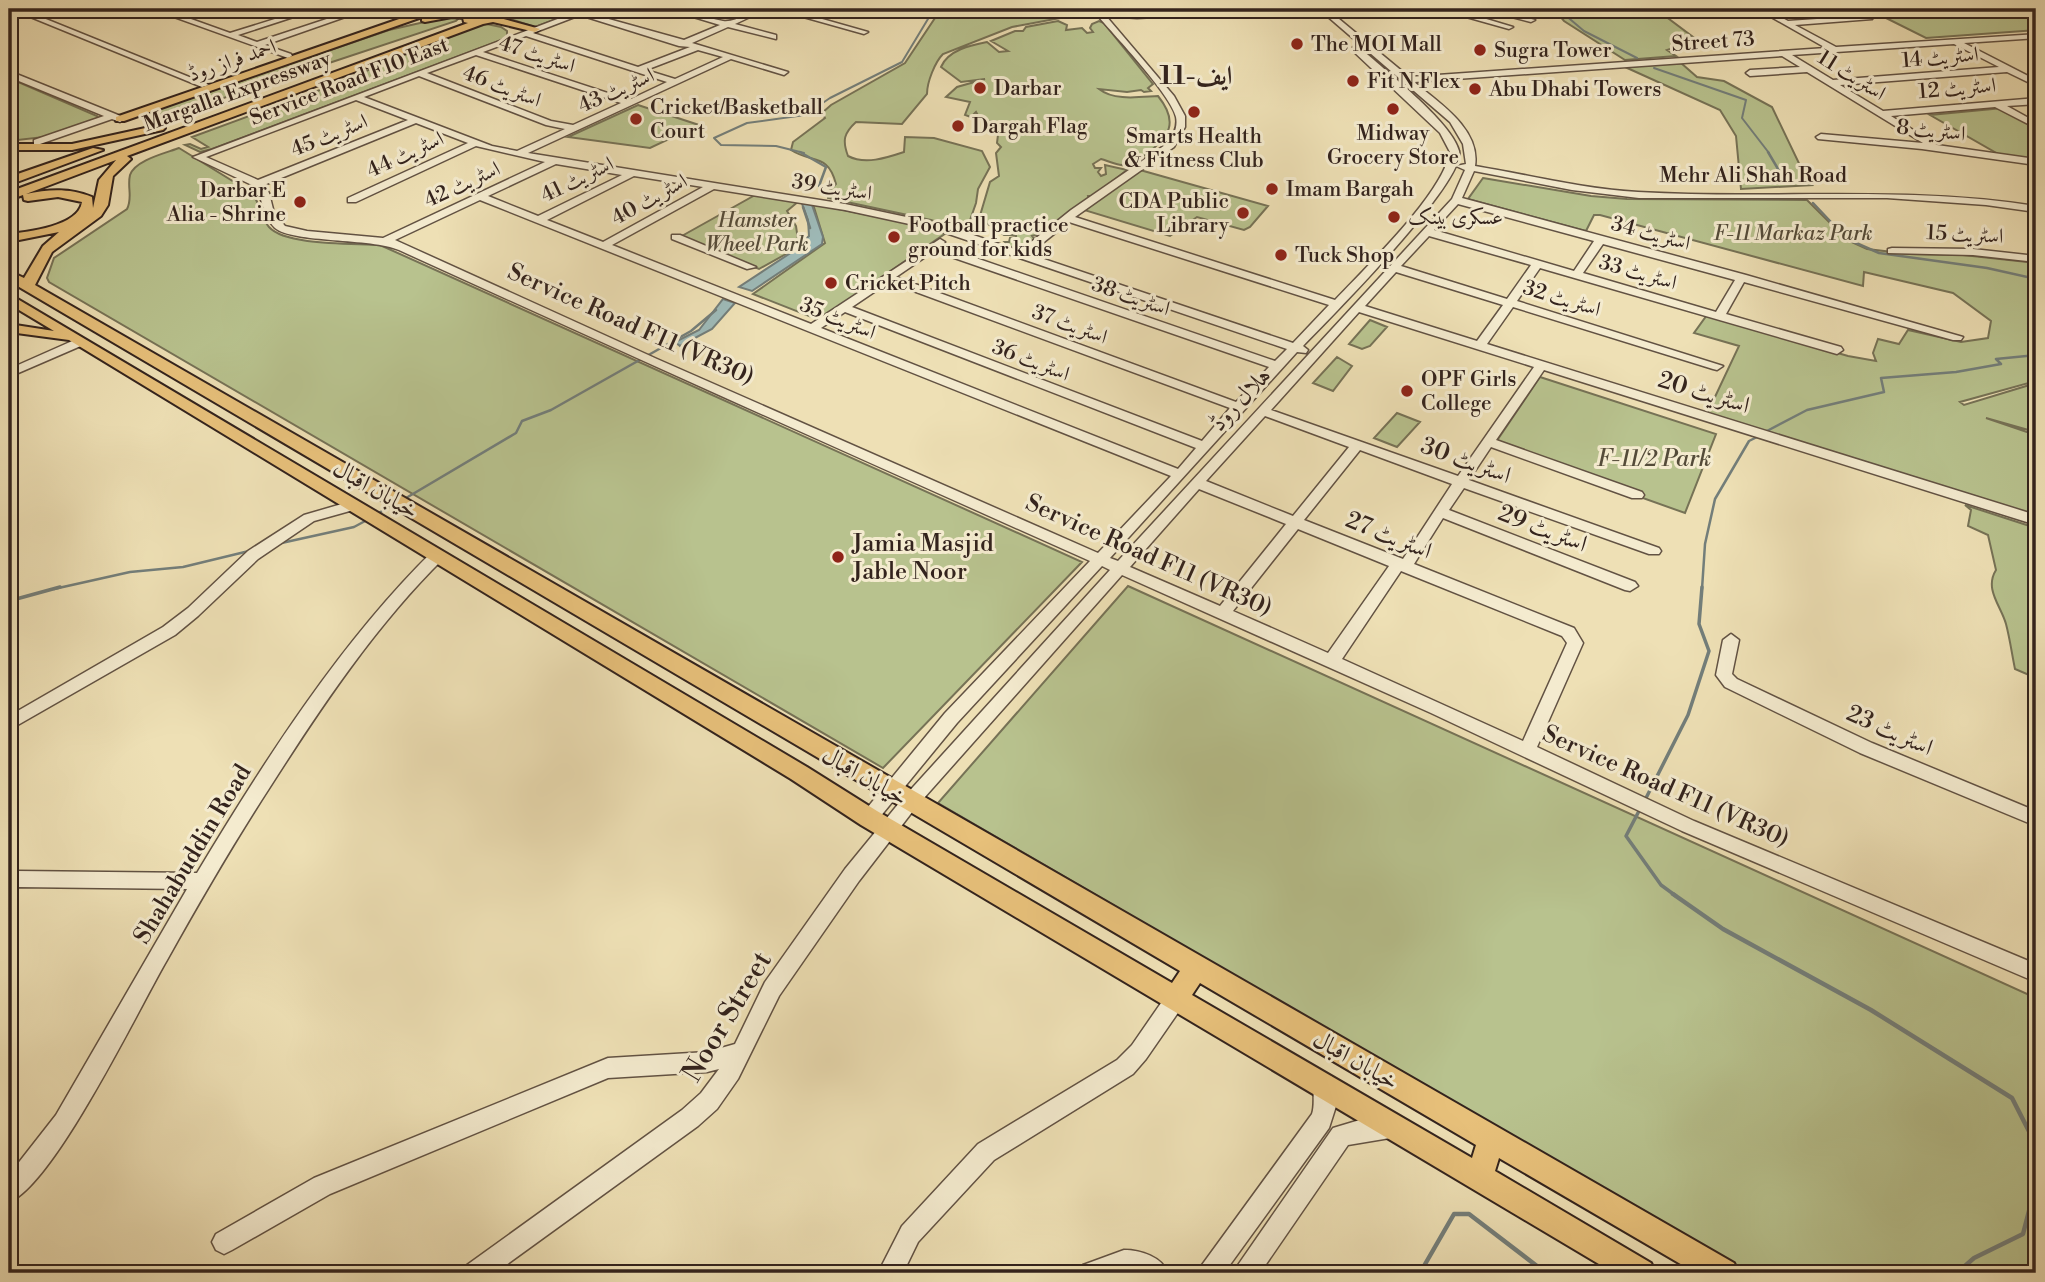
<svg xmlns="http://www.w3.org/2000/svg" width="2045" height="1282" font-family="'Libre Bodoni',Amiri,serif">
  <rect width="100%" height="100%" fill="#eee0b5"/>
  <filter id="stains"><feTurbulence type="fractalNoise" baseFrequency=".00286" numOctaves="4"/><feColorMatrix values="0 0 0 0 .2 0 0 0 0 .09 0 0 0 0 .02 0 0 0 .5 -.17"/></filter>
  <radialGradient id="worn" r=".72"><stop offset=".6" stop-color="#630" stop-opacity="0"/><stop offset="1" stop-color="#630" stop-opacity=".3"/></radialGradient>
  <path fill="#b8c28e" stroke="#767256" stroke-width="2" d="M481 9H583L535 27 504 17 498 10Z
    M941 9H1016L1071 16 1012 27 943 54C935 62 927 82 927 94L902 124 856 122C844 133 842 140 848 156 865 165 886 158 904 152L905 137 934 138 982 151 990 167 978 189 976 203 969 223H959L964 229 962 231 931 220 828 198V192L836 184C828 153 813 164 791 150L793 142 825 118 822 113 831 105 905 63Z
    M1554 9 1657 10 1697 40 1667 50 1676 56 1625 60 1564 21Z
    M1868 9H2036V30L1926 38Z
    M451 16 459 18 456 21 157 120 144 114 389 30Z
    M1058 21 1067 25 1066 30 1082 28 1087 33 1093 32 1090 28 1092 24 1099 21 1104 23 1153 84 1148 88 1151 91 1144 92 1141 90 1127 92 1099 89C1114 101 1139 97 1158 96 1179 122 1170 137 1145 155 1141 157 1136 162 1131 164 1122 168 1109 161 1101 159L1093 164 1095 168H1101L1098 172 1101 176 1106 174 1105 165 1127 170 1093 196H1088L1089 202 1045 233 1032 236 1035 240 1024 248 1013 249 1005 242H1009L1010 238 1016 237V235H1004L996 229H999L997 227H993L979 219 990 182 999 176 996 153 1001 147 997 143 998 135 1008 131 996 123 980 119 976 112 971 117 965 115 970 102 946 97 957 87 985 79 961 82 941 67C948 50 971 45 987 42L999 52 1008 51 991 41 1015 31H1023L1026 27Z
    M482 23 501 27 507 31V38L212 149 200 152 185 145 190 144 201 149 208 147 192 137 320 90Z
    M1681 63 1697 77 1724 81 1772 107 1806 178 1812 185 1741 189 1736 136 1720 110 1625 67Z
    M9 78 97 116 99 119 44 137 9 141Z
    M638 105 699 125 650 148 568 137Z
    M2003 108 2036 126V161L2000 155 1930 115Z
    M179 148 252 193C260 203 261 218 269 227 286 246 354 243 380 245L1082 562 883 768 49 282 47 278 54 258 127 209C133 198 127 187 130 175 135 160 166 153 179 148Z
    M1140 170 1268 206 1250 227 1244 230 1197 217 1170 236 1084 210Z
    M1483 178 1591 196 1627 199 1807 200 1847 240 1867 249 1910 254 1963 255 2036 263V381L1960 402 1964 405 2036 383V432L1986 418 2036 435V520L1706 416 1739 346 1694 333 1707 315 1848 356 1876 361 1873 353 1878 339 1899 344 1908 330 1961 342 1988 338 1991 321 1953 293 1864 272 1863 286 1600 215H1594L1586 231 1468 199Z
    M757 194 799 201 787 211 796 226 798 240 786 254 759 269 680 237Z
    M813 204 919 225 946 233 819 320 753 294 825 243Z
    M1370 320 1387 327 1370 346 1362 349 1349 344Z
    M1337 357 1352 366 1333 391 1313 383Z
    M1540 377 1716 434 1685 513 1494 445Z
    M1397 413 1420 422 1397 447 1374 438Z
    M1965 505 2036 528V678L2015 669C2012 655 2010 639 2006 624 2001 606 1984 589 1996 570L1988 535 1968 526 1971 510Z
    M1128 586 2036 998V1273H1744L938 803Z"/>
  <path fill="#9ebab8" stroke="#737e7a" stroke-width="2" d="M801 201 811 202 823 237 822 244 752 291 739 287 792 252 809 236 808 220Z
    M723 299 735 303 712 329 680 346 675 342 699 330Z"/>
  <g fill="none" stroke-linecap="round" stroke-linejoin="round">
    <path stroke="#737e7a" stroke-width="2" d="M1558 9 1584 31 1637 58
      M1654 68 1746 100 1742 118 1769 153
      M804 153 776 146 721 145 714 138 747 123 805 115 830 98 902 62 934 9"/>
    <path stroke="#737e7a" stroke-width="2.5" d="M800 152 826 167 819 186
      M1768 152 1781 174
      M1813 203 1847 239 1879 253 1987 268 2036 279
      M803 207 810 228
      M1765 432 1807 410 1884 392 1881 378 1956 372 2001 364 1996 359 2036 355
      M401 501 516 433 522 421 551 410 691 331 716 310
      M377 514 395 504
      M277 544 354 527 367 520
      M54 589 130 572 183 567 249 551
      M1702 589 1705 544 1715 499 1749 441 1759 436"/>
    <path stroke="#737e7a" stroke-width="3.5" d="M9 601 60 587
      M1644 802 1688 715 1709 651 1699 624 1702 587
      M1640 809 1626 836 1661 885 1676 896"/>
    <path stroke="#737e7a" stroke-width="4.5" d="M1673 894 1723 929 1871 1010 2012 1098 2036 1145
      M1423 1273 1424 1266 1454 1214H1469L1546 1273
      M1957 1273 1974 1258 2023 1234 2036 1184"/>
    <defs>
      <path id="minor" d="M11 9H21L209 85 202 87Z
        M152 9H163L230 33 307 9H318L238 35 257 42 357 9H368L265 45 291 54 292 56 288 58Z
        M584 9H594L587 13 684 40 720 25 667 9C687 9 704 18 723 21 737 23 752 9 767 9L735 24 776 35V39L728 27 692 43 788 72 784 75 731 59 528 153 845 204 944 225 1020 251 1071 210 1168 143C1174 135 1178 127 1176 117 1171 95 1115 36 1098 16L1034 11 1030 9 1094 11 1098 9 1102 11 1137 14 1271 9 1267 11 1137 18 1106 16 1174 96 1185 116V127L1174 147 1075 217 1335 300C1365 268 1443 194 1450 152L1440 133 1353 51V47H1359C1383 69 1452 122 1459 151 1467 181 1328 320 1303 346L1308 350 1306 353 1297 352 1110 558 1118 561 1452 199 1465 170 1456 166 1466 164 1463 144 1450 122 1319 9H1327L1409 77 1826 48 1757 9H1766L1788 21 1875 15 1872 19 1795 25 1836 47 2036 34V38L1964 43 2036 80V86L2007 72 1840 85 1883 111 2036 98V104L2007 106 2036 122V128L1995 107 1891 116 1937 145 2036 159V165L1922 149 1818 139 1816 137 1821 134 1923 143 1807 72 1750 76 1746 73 1750 70 1800 67 1782 56 1414 82C1438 102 1481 129 1475 166 1530 175 1583 189 1638 192 1773 200 1901 185 2036 206V212L1986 205 1887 198H1639L1572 190 1474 171 1462 198 1746 275 1963 337 1961 340H1953L1744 282 1726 314 1841 347 1843 350 1837 354 1540 268 1517 301 1723 366 1717 370 1713 369 1513 307 1487 344 2036 515V525L1544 370 1496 440 1642 492 1644 495 1642 498H1632L1491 447 1469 480 1659 548 1661 551 1659 554H1649L1464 488 1449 510 1635 582 1638 586 1630 591 1625 590 1443 518 1414 564 1574 628 1583 643 1537 747 1694 821 2036 964V982L1682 831 1431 713 1122 575 916 807 859 881 779 996 738 1079 717 1109 698 1126 495 1273H463L467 1265 682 1110 701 1093 719 1069 707 1072 608 1078 330 1194 232 1250 224 1254 216 1250 212 1242 216 1234 314 1178 608 1058 707 1052 735 1044 765 982 845 869 904 797 1110 570 1102 566 957 723 875 823 869 826 863 823 860 818 863 813 945 713 1090 561C859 458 629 355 399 250 372 238 292 243 275 228 263 216 264 200 254 186L193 157ZM580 15 679 46 690 47 638 67 533 33ZM526 36 667 82 629 100 483 52ZM1954 44 1999 67 1833 80 1792 55ZM698 50 723 57 675 79 646 70ZM476 55 621 103 573 125 551 121 427 73ZM419 76 546 125 565 129 517 151 492 146 364 97ZM356 100 408 120 258 180 206 157ZM416 123 468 143 348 198V202H356L476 146 545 162 383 238 307 231 285 226 274 213 269 193 264 185ZM556 164 622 175 538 216 488 196ZM634 176 703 187 603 242 547 220ZM714 189 845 210 937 230 1287 349 1275 361 941 246 945 242 940 239 811 324 612 245ZM480 200 1171 476 1098 553 657 359 395 240ZM1458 204 1594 241 1574 271 1434 230ZM1069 222 1329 305 1293 343 1029 254ZM1429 236 1531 265 1507 299 1401 266ZM1603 244 1735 280 1716 312 1583 273ZM934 251 1269 367 1236 402 896 277ZM1396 272 1503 305 1477 341 1365 306ZM889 282 1230 408 1202 441 852 307ZM845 312 1196 448 1178 469 821 328ZM1359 312 1534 367 1458 476 1271 410ZM1265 416 1349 447 1293 516 1206 481ZM1360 450 1452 484 1403 559 1304 520ZM1199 489 1286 524 1220 606 1130 567ZM1298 529 1389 566 1328 653 1233 611ZM1401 571 1562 636 1567 643 1523 741 1342 659Z
        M775 9H787L868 32 864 34Z
        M1400 9H1453L1513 27 1509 29 1445 11H1404Z
        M1481 9H1494L1535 20 1531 22Z
        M9 71 123 117 125 119 120 122 112 119 40 144H34V140L104 116 9 77Z
        M672 235H680L756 267 747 269 672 239Z
        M1892 248 1973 249 2036 256V262L1973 255 1888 253V249Z
        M79 338 85 342 83 345 9 377V369Z
        M352 501 357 503 359 506 357 509 314 521 258 559 198 616 175 635 9 730V716L163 627 188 608 248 551 304 515Z
        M438 550 445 555 443 559C376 625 321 707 270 787 233 844 200 901 167 960 139 1008 54 1185 9 1202V1175L56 1115 187 889 17 887 9 890V874L17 871 197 873C263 763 341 641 433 551Z
        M1731 634 1739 640 1732 674 1737 679 1872 743 2036 811V826L1860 753 1725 687 1716 675 1723 640Z
        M1177 987 1184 990 1187 997 1184 1004 1146 1059 1133 1074 994 1160 918 1242 903 1273H878L902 1226 978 1144 1117 1060 1132 1045 1170 990Z
        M1324 1074 1332 1077 1337 1103 1329 1128 1224 1273H1198L1202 1265 1312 1114C1316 1102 1311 1089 1316 1077Z
        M1394 1117 1402 1120 1405 1128 1402 1136 1348 1145 1260 1273H1234L1238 1265 1333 1128 1363 1119Z
        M1124 1250C1141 1250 1162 1257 1168 1273H1079L1083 1265Z"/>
      <path id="major" d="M428 9H441L423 17C438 14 490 6 500 14V18L540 29 535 32 493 22 483 24 127 156 131 159 113 176 108 205 101 216 52 252 35 285 1734 1263 1739 1273H1696L1499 1158 1495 1171 1651 1263 1656 1273H1614L861 825 791 779 69 340 9 332V324L54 331 9 304V294L807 767 877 811 1172 983 1180 971 9 281V271L24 278 43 246 59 232 9 242V234C28 232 79 226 82 202L58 197 28 201 24 200 23 195 9 200V192L468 23 464 22 463 18 452 17 425 22 422 21V17L124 121H116V117ZM490 15 485 18 473 17ZM116 160 99 180 93 208 92 197C70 188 49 189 26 194ZM1200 983 1476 1145 1472 1158 1192 995Z
        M159 125 165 128 163 130 72 150H9V144H72Z
        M93 148 103 150 9 185V177Z"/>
    </defs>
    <use href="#minor" stroke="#625243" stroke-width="3"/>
    <use href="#major" stroke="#33231d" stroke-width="4"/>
    <use href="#minor" fill="#f4ebcf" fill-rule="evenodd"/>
    <use href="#major" fill="#e7c07a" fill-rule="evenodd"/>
  </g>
  <g fill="#8f2418" stroke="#f4ebcf" stroke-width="2.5">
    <circle cx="1297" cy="44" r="7"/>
    <circle cx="1480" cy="50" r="7"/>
    <circle cx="1353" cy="81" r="7"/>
    <circle cx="980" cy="88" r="7"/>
    <circle cx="1475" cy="89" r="7"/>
    <circle cx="1393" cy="109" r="7"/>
    <circle cx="1194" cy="112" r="7"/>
    <circle cx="636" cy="119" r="7"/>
    <circle cx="958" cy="126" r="7"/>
    <circle cx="1272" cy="189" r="7"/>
    <circle cx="300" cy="202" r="7"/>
    <circle cx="1243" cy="213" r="7"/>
    <circle cx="1394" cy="217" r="7"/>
    <circle cx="894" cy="237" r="7"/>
    <circle cx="1281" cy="255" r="7"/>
    <circle cx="831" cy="283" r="7"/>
    <circle cx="1407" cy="391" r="7"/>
    <circle cx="838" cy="557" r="7"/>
  </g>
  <g text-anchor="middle" stroke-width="6" stroke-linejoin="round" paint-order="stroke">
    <g font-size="21" fill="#33231d" stroke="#f4ebcf">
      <text transform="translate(1713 41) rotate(-4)" y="7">Street 73</text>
      <text transform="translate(537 54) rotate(18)" y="7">اسٹریٹ 47</text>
      <text transform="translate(1940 57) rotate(-5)" y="7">اسٹریٹ 14</text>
      <text transform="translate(232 60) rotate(-19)" y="7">احمد فراز روڈ</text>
      <text transform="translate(1852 75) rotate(32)" y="7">اسٹریٹ 11</text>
      <text transform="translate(349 81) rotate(-21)" y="7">Service Road F10 East</text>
      <text transform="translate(502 86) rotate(21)" y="7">اسٹریٹ 46</text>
      <text transform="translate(1957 88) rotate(-5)" y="7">اسٹریٹ 12</text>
      <text transform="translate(616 90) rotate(-24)" y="7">اسٹریٹ 43</text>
      <text transform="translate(237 91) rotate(-20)" y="7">Margalla Expressway</text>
      <text transform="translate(1931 130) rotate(6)" y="7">اسٹریٹ 8</text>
      <text transform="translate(329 135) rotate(-22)" y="7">اسٹریٹ 45</text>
      <text transform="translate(405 154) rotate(-25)" y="7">اسٹریٹ 44</text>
      <text x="1753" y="182">Mehr Ali Shah Road</text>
      <text transform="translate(577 179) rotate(-26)" y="7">اسٹریٹ 41</text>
      <text transform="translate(462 184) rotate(-25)" y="7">اسٹریٹ 42</text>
      <text transform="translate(832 187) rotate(9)" y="7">اسٹریٹ 39</text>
      <text transform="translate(649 199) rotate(-29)" y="7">اسٹریٹ 40</text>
      <text transform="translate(1651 233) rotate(15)" y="7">اسٹریٹ 34</text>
      <text transform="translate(1965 234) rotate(3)" y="7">اسٹریٹ 15</text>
      <text transform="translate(1638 272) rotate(16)" y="7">اسٹریٹ 33</text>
      <text transform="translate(1131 296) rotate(19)" y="7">اسٹریٹ 38</text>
      <text transform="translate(1562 298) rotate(17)" y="7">اسٹریٹ 32</text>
      <text transform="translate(838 318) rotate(22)" y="7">اسٹریٹ 35</text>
      <text transform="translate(1070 324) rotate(20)" y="7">اسٹریٹ 37</text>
      <text transform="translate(1031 360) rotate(21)" y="7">اسٹریٹ 36</text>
    </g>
    <g font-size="21" fill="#33231d" stroke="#f4ebcf" text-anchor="start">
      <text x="1311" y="51">The MOI Mall</text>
      <text x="1494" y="57">Sugra Tower</text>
      <text x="1367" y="88">Fit N Flex</text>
      <text x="994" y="95">Darbar</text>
      <text x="1489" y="96">Abu Dhabi Towers</text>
      <text x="650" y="114">Cricket/Basketball<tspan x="650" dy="24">Court</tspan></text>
      <text x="972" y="133">Dargah Flag</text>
      <text x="1393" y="140" text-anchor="middle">Midway<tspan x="1393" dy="24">Grocery Store</tspan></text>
      <text x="1194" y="143" text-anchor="middle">Smarts Health<tspan x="1194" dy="24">&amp; Fitness Club</tspan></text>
      <text x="1286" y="196">Imam Bargah</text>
      <text x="286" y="197" text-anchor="end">Darbar E<tspan x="286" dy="24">Alia - Shrine</tspan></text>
      <text x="1229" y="208" text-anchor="end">CDA Public<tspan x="1229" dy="24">Library</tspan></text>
      <text x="1408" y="224">عسکری بینک</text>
      <text x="908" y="232">Football practice<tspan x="908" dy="24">ground for kids</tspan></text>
      <text x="1295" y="262">Tuck Shop</text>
      <text x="845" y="290">Cricket Pitch</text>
      <text x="1421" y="386">OPF Girls<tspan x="1421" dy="24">College</tspan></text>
    </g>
    <g font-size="21" font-style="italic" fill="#544b39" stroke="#f4ebcf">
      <text x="757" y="227">Hamster<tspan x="757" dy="24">Wheel Park</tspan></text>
      <text x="1793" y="240">F-11 Markaz Park</text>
    </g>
    <g font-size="24" fill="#33231d" stroke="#f4ebcf">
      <text transform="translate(631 324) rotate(24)" y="8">Service Road F11 (VR30)</text>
      <text transform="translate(1704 392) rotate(17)" y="8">اسٹریٹ 20</text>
      <text transform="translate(1240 399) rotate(-47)" y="8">ہلال روڈ</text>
      <text transform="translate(1466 460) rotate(20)" y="8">اسٹریٹ 30</text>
      <text transform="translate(376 489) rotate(30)" y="8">خیابان اقبال</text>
      <text transform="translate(1543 528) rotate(21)" y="8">اسٹریٹ 29</text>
      <text transform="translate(1389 535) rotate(22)" y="8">اسٹریٹ 27</text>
      <text transform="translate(1149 555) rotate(24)" y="8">Service Road F11 (VR30)</text>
      <text transform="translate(1890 730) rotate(24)" y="8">اسٹریٹ 23</text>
      <text transform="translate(865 776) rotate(30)" y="8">خیابان اقبال</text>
      <text transform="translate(1666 786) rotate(24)" y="8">Service Road F11 (VR30)</text>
      <text transform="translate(192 854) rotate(-59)" y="8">Shahabuddin Road</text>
      <text transform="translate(1356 1060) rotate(30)" y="8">خیابان اقبال</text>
    </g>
    <g font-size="24" font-style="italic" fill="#544b39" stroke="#f4ebcf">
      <text x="1654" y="466">F-11/2 Park</text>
    </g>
    <g font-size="24" fill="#33231d" stroke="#f4ebcf" text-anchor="start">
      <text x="852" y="551">Jamia Masjid<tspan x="852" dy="28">Jable Noor</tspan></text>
    </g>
    <g font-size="26" font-weight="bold" fill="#33231d" stroke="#f4ebcf">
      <text x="1196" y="84">ایف-11</text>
    </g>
    <g font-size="28" fill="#33231d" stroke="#f4ebcf">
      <text transform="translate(726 1016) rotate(-59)" y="10">Noor Street</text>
    </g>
  </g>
  <rect width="2045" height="1282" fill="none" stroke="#eee0b5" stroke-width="35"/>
  <rect x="10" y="10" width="2024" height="1261" fill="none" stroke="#33231d" stroke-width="3.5"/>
  <rect x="18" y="18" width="2010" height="1247" fill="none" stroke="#33231d" stroke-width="2"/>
  <rect width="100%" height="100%" filter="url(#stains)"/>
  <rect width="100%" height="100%" fill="url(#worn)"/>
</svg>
